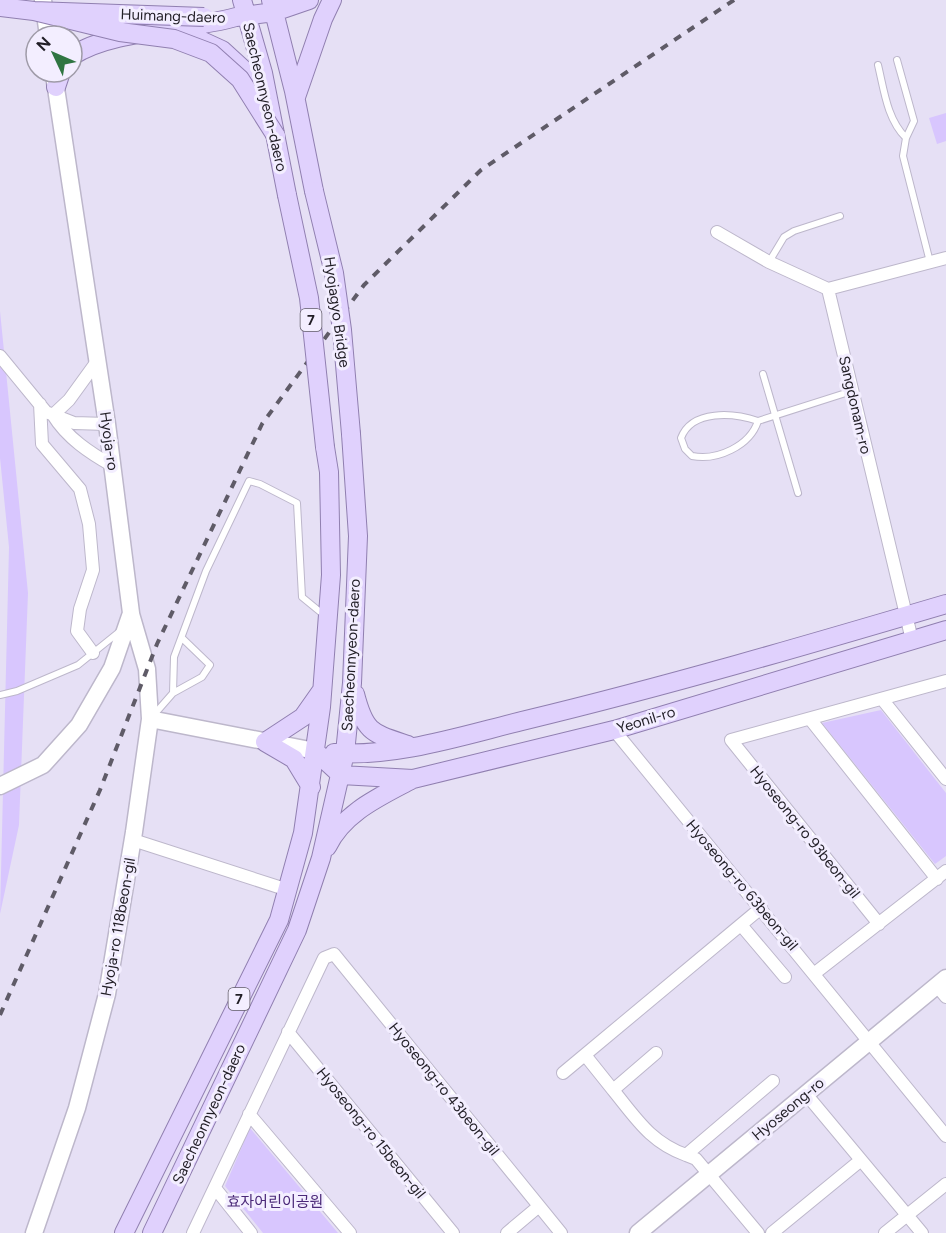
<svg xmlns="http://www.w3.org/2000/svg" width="946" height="1233" font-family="Figtree,'Noto Sans KR',sans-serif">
  <rect width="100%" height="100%" fill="#e6e0f5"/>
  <path fill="#d8c6fe" d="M946 113V141L937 144 929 118Z
    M0 311 28 593 19 825 0 914 9 547 0 458Z
    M881 710 946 793V856L935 864 822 723Z
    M250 1128 338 1233H263L225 1186Z"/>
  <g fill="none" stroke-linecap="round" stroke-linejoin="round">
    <defs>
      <path id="lane" d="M897 60 914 121 906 138 903 156 930 262
        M878 65C884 90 887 119 906 138
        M769 262 784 237 794 231 840 216
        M763 374 798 493
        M758 421C734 413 692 409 681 438L685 449 692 456C717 461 750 446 758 421L852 391
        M173 693 202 677 210 665 182 638
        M0 695 17 691 78 665 119 632
        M152 717 173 693 174 657 206 571 249 481 260 484 297 503 302 597 324 615"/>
      <path id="street" d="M717 232 769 262 828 289
        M828 289 912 640
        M828 289 946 258
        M0 356 46 412 74 423 107 424
        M40 404 42 444 80 489 89 524 93 570 80 609 77 631 93 653
        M53 415C67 438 90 453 113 466
        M53 415 69 400 98 360
        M882 699 946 779
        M810 719 937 879
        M614 730 946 1136
        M133 840 288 890
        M879 924 731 740 946 681
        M741 925 785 977
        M815 973 946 871
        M937 986 946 997
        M288 1032 453 1233
        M656 1053 613 1090C636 1118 650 1142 686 1155L773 1081
        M585 1055 613 1090
        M563 1073 761 908
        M806 1094 922 1233
        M249 1114 350 1233
        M686 1155 696 1159 758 1233
        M215 1188 251 1233
        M193 1233 324 958 334 954 561 1233
        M507 1233 538 1207
        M772 1233 861 1160
        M885 1233 946 1184"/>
      <path id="secondary" d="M43 0 48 36
        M150 719 315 751
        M0 786 43 765 79 725 112 668 131 613 107 424 54 75
        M34 1233 77 1108 107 994 134 832 150 719 147 669 131 614
        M638 1233 946 978"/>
      <path id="primary" d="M242 0 263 73 287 195
        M271 0 294 91 314 191
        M236 17 274 12 309 0
        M198 39 222 50 266 90
        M72 56C112 29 188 31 236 17
        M56 87 61 72
        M296 97 323 19 332 0
        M355 694C365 733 372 733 408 745
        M315 751 341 775 413 779 614 730 946 630
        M334 753C399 757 464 735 526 720 667 686 807 645 946 604
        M311 787 294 759 265 742 303 717 322 690
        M327 847C343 813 379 797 411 780
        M124 1233 279 920 303 833 321 707 331 575 329 472 325 447
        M152 1233 297 930 321 858 345 753 352 683 358 536 351 434"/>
    </defs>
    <use href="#lane" stroke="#bdb7cb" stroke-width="8"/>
    <use href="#street" stroke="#bdb7cb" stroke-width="14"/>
    <use href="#secondary" stroke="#bdb7cb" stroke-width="19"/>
    <use href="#primary" stroke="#907fb0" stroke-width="20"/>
    <use href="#lane" stroke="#fff" stroke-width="6"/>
    <use href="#street" stroke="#fff" stroke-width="12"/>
    <use href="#secondary" stroke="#fff" stroke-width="16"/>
    <use href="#primary" stroke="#e0d1fd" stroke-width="18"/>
    <path stroke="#5f5b67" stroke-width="4" stroke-dasharray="8 8" stroke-linecap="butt" d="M0 1015 100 790 157 644 262 424 364 285 481 170 734 0"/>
    <defs>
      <path id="primary-bridge" d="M0 7 34 11 204 17
        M34 11 120 32 174 39 211 53 240 79 276 136
        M314 191 334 273 342 330 351 434
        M287 195 309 298 325 447"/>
    </defs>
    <use href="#primary-bridge" stroke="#907fb0" stroke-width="20" stroke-linecap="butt"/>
    <use href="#primary-bridge" stroke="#e0d1fd" stroke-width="18"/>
  </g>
  <g text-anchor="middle" stroke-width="6" stroke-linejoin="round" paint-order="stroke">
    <g fill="#f3eeff" stroke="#605c67" stroke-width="1.5">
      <rect x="300.5" y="309" width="21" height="22" rx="4.5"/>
      <rect x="228.5" y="988" width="21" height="22" rx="4.5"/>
    </g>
    <g font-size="14" font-weight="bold" fill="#211e26">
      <text x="311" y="325">7</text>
      <text x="239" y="1004">7</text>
    </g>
    <g font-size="15" fill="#211e26" stroke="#f3eeff">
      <text transform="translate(173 16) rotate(2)" y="5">Huimang-daero</text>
      <text transform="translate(265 97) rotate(77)" y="5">Saecheonnyeon-daero</text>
      <text transform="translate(337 312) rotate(82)" y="5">Hyojagyo Bridge</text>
      <text transform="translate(855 405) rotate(77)" y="5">Sangdonam-ro</text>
      <text transform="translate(109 441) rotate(82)" y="5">Hyoja-ro</text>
      <text transform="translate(351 655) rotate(-87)" y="5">Saecheonnyeon-daero</text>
      <text transform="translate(646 720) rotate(-17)" y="5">Yeonil-ro</text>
      <text transform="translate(805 832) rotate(51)" y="5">Hyoseong-ro 93beon-gil</text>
      <text transform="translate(742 885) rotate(50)" y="5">Hyoseong-ro 63beon-gil</text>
      <text transform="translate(118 927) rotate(-80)" y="5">Hyoja-ro 118beon-gil</text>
      <text transform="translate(444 1089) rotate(51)" y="5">Hyoseong-ro 43beon-gil</text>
      <text transform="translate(788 1109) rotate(-40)" y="5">Hyoseong-ro</text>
      <text transform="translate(209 1114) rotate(-65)" y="5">Saecheonnyeon-daero</text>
      <text transform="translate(371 1133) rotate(51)" y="5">Hyoseong-ro 15beon-gil</text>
    </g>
    <g font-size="15" fill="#4a2878" stroke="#f3eeff">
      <text x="275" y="1207">효자어린이공원</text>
    </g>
  </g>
  <g transform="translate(54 54) rotate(314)"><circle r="28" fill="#f3eeff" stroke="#9f9ba8" stroke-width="1.5"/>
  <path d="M0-4.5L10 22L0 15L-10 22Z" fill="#2f7542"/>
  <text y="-9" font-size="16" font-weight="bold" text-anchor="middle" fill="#211e26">N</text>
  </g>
</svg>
